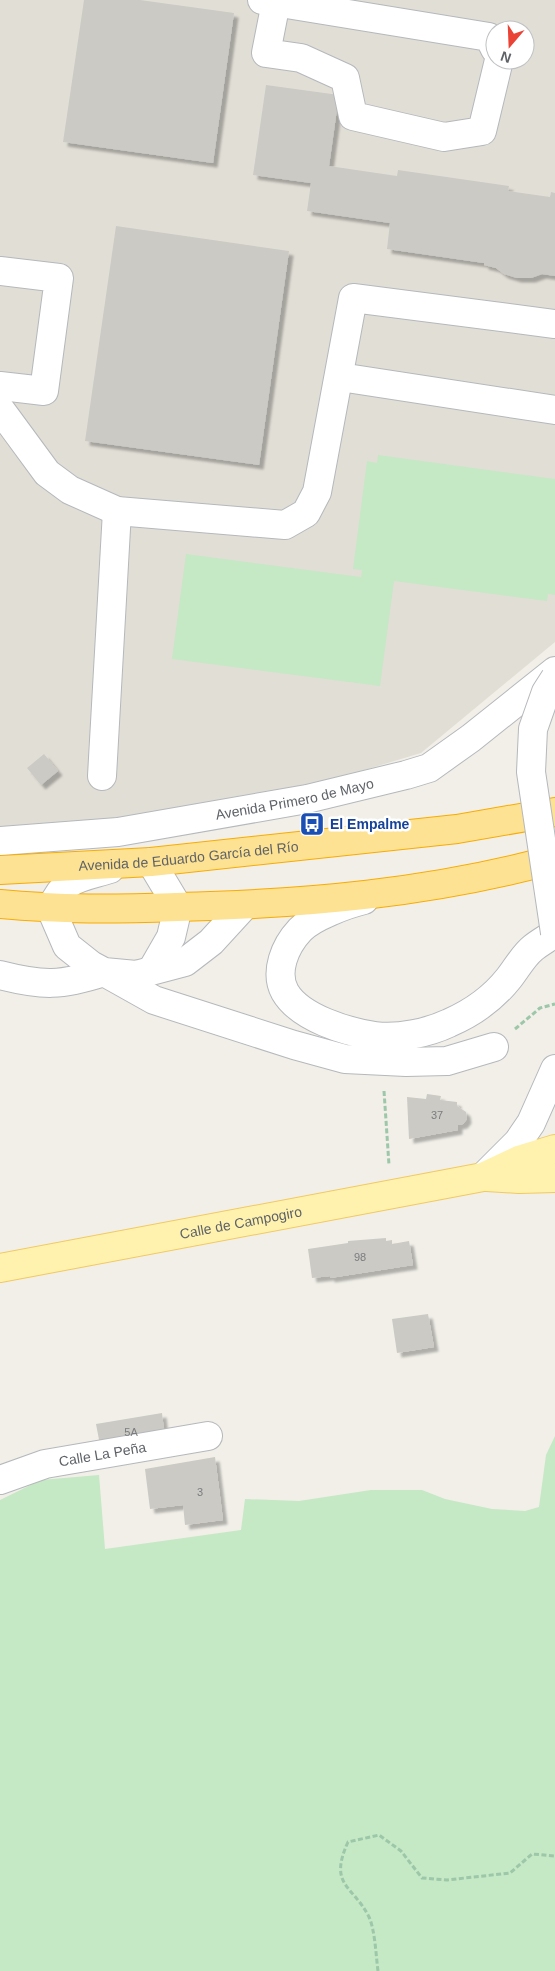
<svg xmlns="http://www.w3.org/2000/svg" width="555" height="1971" font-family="Helvetica,sans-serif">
  <defs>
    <filter id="shadow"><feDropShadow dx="4.5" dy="4.5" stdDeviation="1" flood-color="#0004"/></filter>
  </defs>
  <rect width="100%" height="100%" fill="#f1efe8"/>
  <path fill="#e1ded6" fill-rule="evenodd" d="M0 0H555V642L421 753 351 774 255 796 104 821 0 828ZM495 30H525V60H495Z"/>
  <path fill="#c5e8c5" d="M378 455 555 479V595L548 594 547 601 394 581 380 686 172 659 186 554 361 577 362 570 353 569 367 461 377 463Z
    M555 1436V1971H0V1500L41 1480 99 1475 105 1549 241 1530 245 1499 299 1501 371 1490H422L445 1499 492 1509 525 1511 539 1507 546 1455Z"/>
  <path fill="#cccac5" filter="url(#shadow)" d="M84 0H140L234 13 213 163 63 142Z
    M266 85 339 95 329 166 397 176 398 170 509 186 508 191 550 197 551 192 555 193V276L542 274 531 278H517L504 274 496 268 484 265V263L387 249 390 223 307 211 311 183 253 175Z
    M116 226 289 251 259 465 85 441Z
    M44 754 58 771 41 785 27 768Z
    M427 1094 441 1096 440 1100 457 1102V1106L466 1112 467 1119 463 1124 458 1125V1130L409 1139 407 1097 426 1099Z
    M386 1238V1241L392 1240V1244L409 1241 413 1265 330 1278V1276L312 1278 308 1249 348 1243V1241Z
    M428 1314 434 1347 397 1353 392 1319Z
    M162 1413 165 1439 101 1450 96 1424Z
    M215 1457 223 1520 185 1525 183 1505 150 1509 145 1469Z"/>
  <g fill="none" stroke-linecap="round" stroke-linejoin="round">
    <defs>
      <g id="minor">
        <path d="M262 0 489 37 495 49"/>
        <path d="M276 2 266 53 301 58 345 78 353 116 444 137 482 131 499 60"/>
        <path d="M0 271 59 278 44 391 0 386"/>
        <path d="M340 377 555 410"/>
        <path d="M0 409 47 473 70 490 117 511 285 525 306 513 317 492 353 298 555 324"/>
        <path d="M102 776 117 511"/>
        <path id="s1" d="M0 841 118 832 307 799 406 775 429 768 471 738 555 671"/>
        <path d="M151 862 178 907 171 937 152 970"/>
        <path d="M110 869C80 878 64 877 51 909L67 946 91 965 104 972 136 975 185 962 211 942 244 906"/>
        <path d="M364 900C347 904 312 917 300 930 285 946 274 972 285 992 300 1018 347 1032 375 1036 398 1039 428 1033 449 1023 472 1013 494 997 509 978 517 968 523 956 533 948 539 943 548 938 555 933"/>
        <path d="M0 975C43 986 61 986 104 972L154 1000 294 1045 345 1059 406 1062 447 1061 494 1047"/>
        <path d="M485 1175 518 1142 531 1123 555 1069"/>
        <path id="s2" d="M0 1480 45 1464 208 1436"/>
      </g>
      <g id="major">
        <path d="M487 1177 519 1179 555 1178"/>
        <path id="s3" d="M0 1268 483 1177 519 1160 555 1149"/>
      </g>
      <g id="highway">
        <path id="s4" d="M0 870 151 862 457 829 555 812"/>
        <path d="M0 904C60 910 118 909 177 907 304 904 432 893 555 859"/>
      </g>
    </defs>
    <use href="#minor" stroke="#b5b8bc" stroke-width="30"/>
    <use href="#major" stroke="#f2c960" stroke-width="30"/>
    <use href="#highway" stroke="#f9ab00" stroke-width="30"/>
    <path stroke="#9cc7a9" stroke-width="3" stroke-dasharray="5 2.5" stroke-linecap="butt" d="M515 1029 540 1008 555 1004
      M384 1091 389 1165
      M378 1971C376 1956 375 1930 369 1917 353 1885 328 1886 348 1842L379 1835 401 1851 422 1878 447 1880 510 1873 532 1854 555 1856"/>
    <use href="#minor" stroke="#fff" stroke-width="28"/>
    <use href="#major" stroke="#fff2af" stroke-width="28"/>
    <use href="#highway" stroke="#fde293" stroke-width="28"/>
    <defs>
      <path id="minor-bridge" d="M555 678 546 692 533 729 531 772 555 933"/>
    </defs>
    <use href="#minor-bridge" stroke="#b5b8bc" stroke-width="30" stroke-linecap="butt"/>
    <use href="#minor-bridge" stroke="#fff" stroke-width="28"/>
  </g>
  <defs>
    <symbol id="bus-square" viewBox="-11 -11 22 22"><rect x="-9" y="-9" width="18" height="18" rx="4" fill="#1a4fb4" stroke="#fff"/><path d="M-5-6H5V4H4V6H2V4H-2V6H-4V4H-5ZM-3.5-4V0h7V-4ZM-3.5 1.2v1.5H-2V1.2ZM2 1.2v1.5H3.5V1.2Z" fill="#fff"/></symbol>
  </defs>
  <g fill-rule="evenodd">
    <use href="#bus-square" x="298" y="810" width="28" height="28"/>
  </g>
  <g text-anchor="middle" stroke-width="5" stroke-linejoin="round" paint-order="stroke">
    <g font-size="11" fill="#7a7d7f">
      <text x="437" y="1119">37</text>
      <text x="360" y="1261">98</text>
      <text x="131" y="1436">5A</text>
      <text x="200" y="1496">3</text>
    </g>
    <g font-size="14" fill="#5f6368" stroke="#fff">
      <text dy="5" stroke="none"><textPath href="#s1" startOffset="298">Avenida Primero de Mayo</textPath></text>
      <text dy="5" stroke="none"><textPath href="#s4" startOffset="189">Avenida de Eduardo García del Río</textPath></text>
      <text dy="5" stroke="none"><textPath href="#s3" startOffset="245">Calle de Campogiro</textPath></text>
      <text dy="5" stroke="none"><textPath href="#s2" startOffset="106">Calle La Peña</textPath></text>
    </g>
    <g font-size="14" font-weight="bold" fill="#164399" stroke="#fff" text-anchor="start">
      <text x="330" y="829">El Empalme</text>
    </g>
  </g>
  <g transform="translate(510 45) rotate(199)"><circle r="24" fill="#ffffff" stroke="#bfc1c3"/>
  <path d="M0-4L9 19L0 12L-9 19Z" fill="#ea4335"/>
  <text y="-8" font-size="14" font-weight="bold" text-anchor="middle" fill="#5f6368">N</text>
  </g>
</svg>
